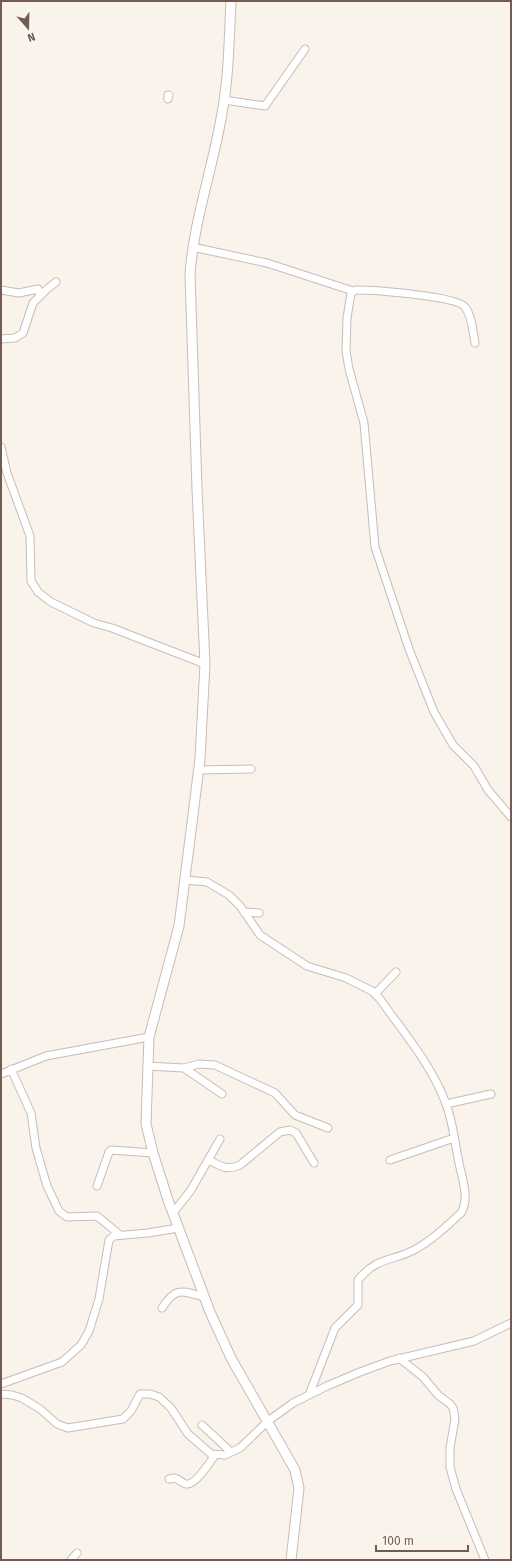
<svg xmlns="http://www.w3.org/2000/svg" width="512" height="1561" font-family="'Fira Sans',sans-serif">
  <rect width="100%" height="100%" fill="#faf3eb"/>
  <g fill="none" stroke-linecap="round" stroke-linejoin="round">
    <defs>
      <path id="minor" d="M168 95V99L169 95
        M224 100 265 106 305 49
        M192 247 267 263 353 291
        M1 290 19 293 38 289 40 295
        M1 339 15 338 23 333 33 303 46 290 56 282
        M475 343C473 332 472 316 465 307 457 296 373 290 356 290L351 293 347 318 346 351 349 369 364 423 375 547 409 649 434 712 453 745 474 766 488 790 511 817
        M1 447 7 473 30 536 31 581 38 592 51 602 94 623 112 628 205 664
        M198 770 251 769
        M185 880 207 882 229 895 240 906 260 935 307 966 346 978 372 991 380 999C403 1032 432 1065 446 1104 453 1122 455 1144 459 1163 462 1179 470 1198 461 1213 447 1226 431 1241 414 1250 391 1262 378 1256 358 1280V1305L335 1328 309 1395
        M244 912 259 913
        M375 994 396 972
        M147 1066 184 1068 199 1064 215 1065 275 1093 295 1115 328 1128
        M184 1068 222 1094
        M11 1069 31 1113 36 1148 47 1186 59 1211 67 1217 97 1216 120 1235
        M1 1074 46 1056 149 1037
        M446 1104 491 1094
        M209 1160C220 1166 227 1171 240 1165L280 1132 290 1130 296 1133 314 1163
        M390 1160 454 1138
        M97 1186 109 1152 111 1150 153 1153
        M173 1213 191 1190 220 1139
        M162 1308C176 1286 182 1291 204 1297
        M399 1358 423 1377 438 1395 450 1404 453 1408 455 1419 450 1448V1467L456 1489 485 1560
        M1 1384 62 1362 81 1345 89 1331 99 1299 109 1240 114 1236 148 1233 178 1228
        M1 1394 12 1395 22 1398 40 1409 57 1424 68 1428 123 1419 131 1411 140 1394H150L159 1397 171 1408 188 1434 211 1454 225 1455 240 1448 268 1421 293 1403 327 1386 360 1372 390 1361 474 1341 511 1323
        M202 1425 231 1452
        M169 1479 174 1478C179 1479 182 1483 186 1484 195 1486 210 1462 215 1455
        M71 1560 77 1553"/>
      <path id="tertiary" d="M231 1C229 38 229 76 222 113 213 168 194 219 190 274L197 489 205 664 200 759 179 926 149 1037 146 1124 153 1153 168 1200 210 1312 231 1358 295 1470 299 1488 291 1560"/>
    </defs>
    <use href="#minor" stroke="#cbbbb2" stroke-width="9"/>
    <use href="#tertiary" stroke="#cbbbb2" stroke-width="11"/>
    <use href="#minor" stroke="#fff" stroke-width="7"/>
    <use href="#tertiary" stroke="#fff" stroke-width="9"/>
  </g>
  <rect width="512" height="1561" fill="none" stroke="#725b51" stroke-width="4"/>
  <g transform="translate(28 28) rotate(160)" stroke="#fdf8f1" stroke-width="3" paint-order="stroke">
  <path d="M0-3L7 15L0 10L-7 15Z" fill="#725b51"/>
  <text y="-6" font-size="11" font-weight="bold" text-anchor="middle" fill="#725b51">N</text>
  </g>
  <path d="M376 1545v6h92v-6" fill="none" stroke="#725b51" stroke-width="2"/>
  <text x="382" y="1545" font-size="12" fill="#725b51" stroke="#fdf8f1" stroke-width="3" paint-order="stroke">100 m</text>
</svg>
